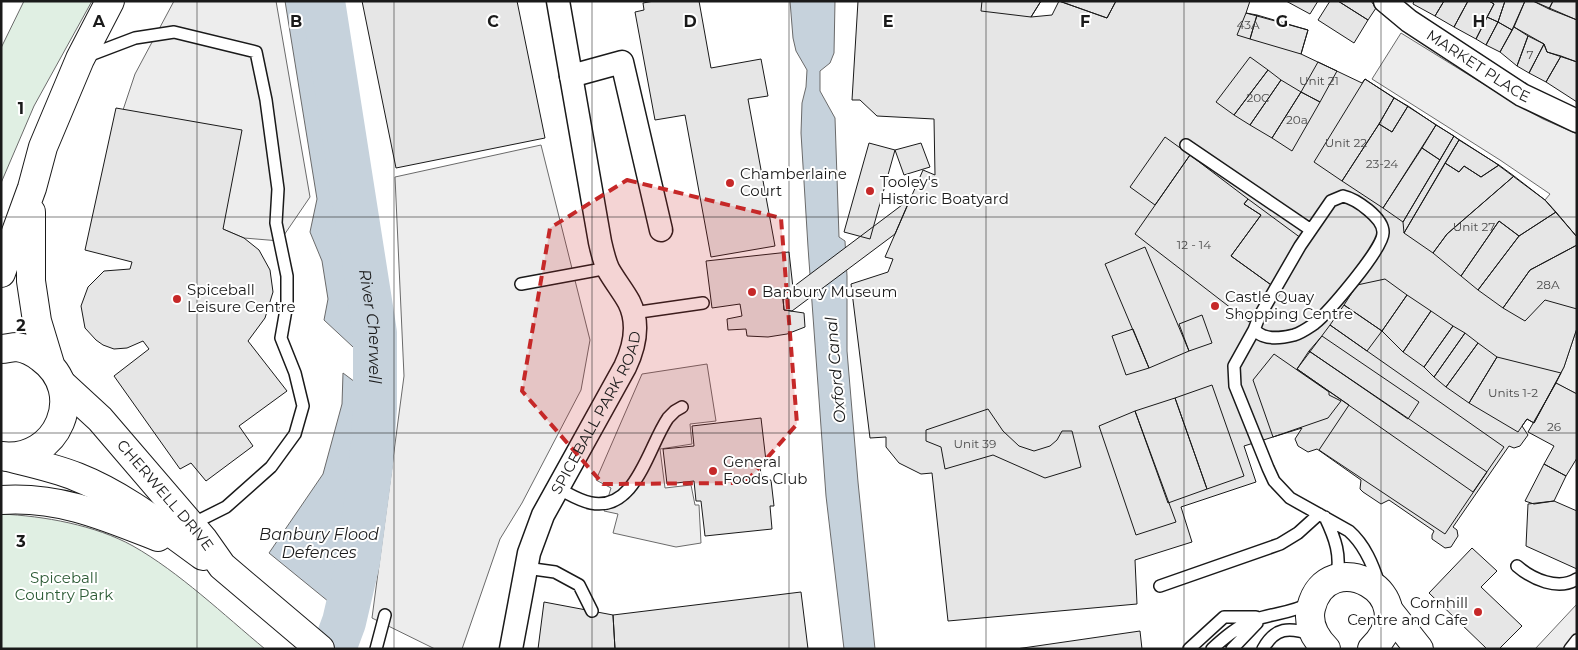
<svg xmlns="http://www.w3.org/2000/svg" width="1578" height="650" font-family="Montserrat,sans-serif">
  <rect width="100%" height="100%" fill="#fff"/>
  <path fill="#e0efe3" stroke="#6a6a6a" d="M24 1H92L34 106 1 183V48Z
    M1 514C44 516 95 525 133 546 179 572 224 615 265 649H1Z"/>
  <path fill="#ededed" stroke="#6a6a6a" d="M174 1H276L310 197 280 241 244 238 223 229 123 110 135 74Z
    M1401 33 1519 106 1543 119 1577 134V237L1545 200 1550 194 1500 160 1372 79Z
    M541 145 590 340 581 390 522 503 500 539 462 649H435L372 618 404 376 395 177Z
    M1577 328V394L1556 383 1564 367Z
    M707 364 716 421 690 424 692 444 660 449 665 488 691 485 695 505H699L701 543 676 547 613 533 618 514 604 511 611 488 596 480 642 374Z
    M1577 604V649H1535Z"/>
  <path fill="#c6d2dc" stroke="#6a6a6a" d="M285 1H316L343 157 363 289 367 360 324 320 328 299 322 261 310 232 317 199Z
    M790 1H835L834 53 830 63 820 71V91L835 118 839 237 845 241 847 276V351L858 482 875 649H844L826 496 808 247 801 133 802 103 806 87 807 70 796 51 793 38Z
    M343 373 367 391 364 480 353 562 334 606 269 553 323 474 342 404Z"/>
  <g fill="none" stroke-linecap="round" stroke-linejoin="round">
    <path stroke="#c6d2dc" stroke-width="44" id="s1" d="M323 1 375 333V408L371 464 358 562 344 622 334 649"/>
  </g>
  <path fill="#e6e6e6" stroke="#1a1a1a" d="M362 1H517L545 138 396 168Z
    M654 1H699L711 68 761 59 768 96 748 99 775 246 711 257 685 115 655 120 635 12 644 10 643 3Z
    M858 1H1041L1031 17 1052 15 1059 1 1107 18 1116 1H1250L1246 13 1308 30 1301 54 1362 83 1365 79 1494 162 1545 200 1577 237V328L1564 367 1534 423 1527 419 1522 426 1528 435 1520 446 1514 448 1509 446 1453 527 1457 530 1458 536 1451 547 1445 548 1432 539V535L1434 531 1389 500 1381 504 1363 492 1360 489 1361 480 1317 449 1308 452 1298 446 1295 439 1302 428 1244 446 1256 482 1181 507 1192 542 1135 560 1137 604 948 621 932 473 921 474 899 463 886 447V437L870 438 851 284 888 272 893 259 885 257 923 170 935 175 934 119 877 116 860 100H852Z
    M982 1H1041L1031 17 981 11Z
    M1059 1H1116L1107 18Z
    M1286 1H1318L1310 14Z
    M1330 1H1338L1368 20 1354 43 1318 20Z
    M1338 1H1371L1376 8 1368 20Z
    M1414 1H1444L1435 16 1413 4Z
    M1444 1H1468L1454 27 1435 16Z
    M1468 1H1489L1494 4 1476 39 1454 27Z
    M1489 1H1505L1498 22 1487 17 1494 4Z
    M1505 1H1525L1512 30 1498 22Z
    M1525 1H1533L1577 20V62L1547 52 1544 44 1514 27Z
    M1533 1H1553L1549 9Z
    M1553 1H1577V20L1549 9Z
    M1246 13 1257 15 1250 39 1237 35Z
    M1257 15 1308 30 1301 54 1250 39Z
    M1487 17 1498 22 1486 45 1476 39Z
    M1498 22 1512 30 1500 52 1486 45Z
    M1514 27 1528 36 1517 66 1500 52Z
    M1528 36 1544 44 1529 73 1517 66Z
    M1544 44 1547 52 1561 56 1546 82 1529 73Z
    M1561 56 1577 62V102L1546 82Z
    M1250 57 1268 70 1234 115 1216 102Z
    M1318 62 1337 71 1320 102 1301 92Z
    M1268 70 1281 80 1250 125 1234 115Z
    M1365 79 1394 98 1379 124 1342 181 1314 162Z
    M1281 80 1301 92 1272 138 1250 125Z
    M1301 92 1320 102 1292 151 1272 138Z
    M1394 98 1408 106 1392 132 1379 124Z
    M1408 106 1436 125 1383 208 1342 181 1379 124 1392 132Z
    M116 108 242 130 223 229 244 238 259 250 270 270 273 292 265 318 248 341 287 391 239 426 253 446 206 481 191 463 180 469 114 376 149 349 143 341 127 348 114 349 103 345 96 340 85 328 81 306 88 287 104 271 130 269 132 262 85 250Z
    M1436 125 1454 136 1440 160 1422 148Z
    M1454 136 1459 140 1404 233 1403 222Z
    M1165 137 1190 155 1155 205 1130 187Z
    M1459 140 1494 162 1499 165 1481 177 1464 166 1459 172 1445 163Z
    M869 143 895 150 870 239 844 232Z
    M921 143 930 167 904 175 895 150Z
    M1422 148 1440 160 1403 222 1383 208Z
    M1190 155 1248 199 1244 204 1261 215 1231 256 1274 287 1249 322 1135 234Z
    M1445 163 1459 172 1464 166 1481 177 1499 165 1514 176 1447 234 1433 253 1404 233Z
    M1514 176 1545 200 1556 212 1519 236 1499 221 1461 276 1433 253 1447 234Z
    M910 199 895 234 792 311 784 310 783 299 794 297 793 287Z
    M1248 199 1305 241 1274 287 1231 256 1261 215 1244 204Z
    M1556 212 1577 237V245L1530 270 1503 308 1478 290 1519 236Z
    M1499 221 1519 236 1478 290 1461 276Z
    M1577 245V309L1545 300 1525 321 1503 308 1530 270Z
    M1145 247 1189 351 1149 368 1105 264Z
    M789 252 794 297 783 299 784 310 804 313 805 327 787 334 768 337 747 336 746 329 728 330 727 319 742 316 740 304 712 308 706 261Z
    M1385 279 1407 295 1382 331 1344 305 1357 285Z
    M1407 295 1431 311 1403 352 1382 331Z
    M1344 305 1382 331 1367 351 1330 325Z
    M1431 311 1453 326 1424 367 1403 352Z
    M1202 315 1212 343 1189 351 1179 324Z
    M1330 325 1504 447 1473 492 1297 369Z
    M1453 326 1465 333 1434 377 1424 367Z
    M1133 329 1149 368 1126 375 1112 336Z
    M1465 333 1478 343 1446 387 1434 377Z
    M1322 336 1419 402 1408 419 1309 351Z
    M1478 343 1497 357 1469 403 1446 387Z
    M1309 351 1487 472 1445 534 1319 450 1349 405 1297 369Z
    M1274 354 1329 392V395L1341 401 1328 418 1273 437 1253 380Z
    M1497 357 1561 373 1534 423 1527 419 1518 432 1469 403Z
    M1556 383 1577 394V458L1566 476 1544 464 1554 446 1528 432Z
    M1212 385 1244 476 1207 489 1175 398Z
    M1175 398 1207 489 1168 503 1135 411Z
    M988 409 1003 431 1019 446 1034 451 1050 446 1057 440 1062 431H1072L1081 467 1045 478 993 455 945 469 941 447 926 441V430Z
    M1135 411 1176 522 1136 535 1099 426Z
    M761 418 766 461H759L762 481 771 480 774 506H770L772 529 705 536 701 501H696L694 481 667 484 663 449 694 446 692 426Z
    M1544 464 1566 476 1554 501 1534 504 1525 501Z
    M1554 501 1577 511V569L1526 546 1528 504Z
    M1472 548 1497 571 1481 587 1522 626 1499 649H1487L1429 593Z
    M801 592 808 649H615L613 615Z
    M544 602 613 615 615 649H538Z
    M1140 631 1142 649H1014H1016Z"/>
  <g fill="none" stroke-linecap="round" stroke-linejoin="round">
    <defs>
      <path id="service" d="M85 57 135 38 174 32 256 52 266 100 278 189 276 223 287 276V304L281 338 295 373 303 406 295 434 271 467 226 507 190 525
        M1186 145 1311 230
        M1343 196C1356 199 1384 218 1383 233 1383 249 1328 313 1314 324 1308 328 1301 333 1294 335 1286 337 1272 339 1264 336 1260 335 1257 332 1254 330L1259 317 1300 246 1331 201Z
        M521 284 608 268
        M633 313 703 303
        M1254 330 1234 366 1235 386 1268 468 1274 481 1290 498 1349 531C1365 545 1373 565 1379 584
        M559 489C569 494 580 501 591 503 636 512 648 447 668 418L675 411 682 407
        M1325 517C1335 538 1342 556 1336 580
        M1517 566C1532 579 1558 591 1577 579
        M526 568 555 572 579 585 592 611
        M1160 586 1280 544 1298 533 1319 514
        M376 649 385 615
        M1189 649 1224 617H1256
        M1212 649C1225 637 1238 626 1254 620 1273 613 1293 613 1310 603
        M1232 649 1257 623
        M1263 649C1275 627 1289 627 1311 634
        M1570 649 1577 640"/>
      <g id="minor">
        <path id="s2" d="M1385 1 1409 21 1522 95 1577 121"/>
        <path d="M571 76 622 62 661 230"/>
        <path id="s3" d="M511 649 529 553 543 515 625 367C635 346 640 324 629 302 623 291 614 280 608 269 604 260 602 251 600 242L558 1"/>
      </g>
      <g id="tertiary">
        <path id="s4" d="M62 384 100 419 203 539 222 566 320 649"/>
        <path d="M7 457C31 463 55 468 77 477 123 495 163 527 203 556"/>
        <path d="M1 500C59 496 105 516 158 537"/>
        <path d="M1389 611 1419 649"/>
        <path d="M1326 649C1315 638 1307 625 1311 608 1327 542 1428 594 1372 649"/>
      </g>
      <path id="primary" d="M31 212V281L37 321 50 364
        M1 273 32 188 43 147 80 59 110 1
        M1 349C6 349 12 347 17 347 25 348 35 353 41 358 88 392 58 463 1 456"/>
    </defs>
    <use href="#service" stroke="#1a1a1a" stroke-width="14"/>
    <use href="#minor" stroke="#1a1a1a" stroke-width="25"/>
    <use href="#tertiary" stroke="#1a1a1a" stroke-width="30"/>
    <use href="#primary" stroke="#1a1a1a" stroke-width="30"/>
    <use href="#service" stroke="#fff" stroke-width="11"/>
    <use href="#minor" stroke="#fff" stroke-width="22"/>
    <use href="#tertiary" stroke="#fff" stroke-width="28"/>
    <use href="#primary" stroke="#fff" stroke-width="28"/>
  </g>
  <path fill="#c62828" fill-opacity="0.2" stroke="#c62828" stroke-width="4" stroke-dasharray="10 6" stroke-linejoin="round" d="M627 180 781 218 797 424 745 483 603 484 522 391 550 228Z"/>
  <path fill="none" stroke="#1a1a1a" stroke-width="1" stroke-opacity="0.55" d="M197 1V649M394 1V649M592 1V649M789 1V649M986 1V649M1184 1V649M1381 1V649M1 217H1577M1 433H1577"/>
  <g fill="#c62828" stroke="#fff" stroke-width="2">
    <circle cx="730" cy="183" r="5"/>
    <circle cx="870" cy="191" r="5"/>
    <circle cx="752" cy="292" r="5"/>
    <circle cx="177" cy="299" r="5"/>
    <circle cx="1215" cy="306" r="5"/>
    <circle cx="713" cy="471" r="5"/>
    <circle cx="1478" cy="612" r="5"/>
  </g>
  <g text-anchor="middle" stroke-width="4" stroke-linejoin="round" paint-order="stroke">
    <g font-size="12" fill="#4d4d4d">
      <text x="1248" y="29">43A</text>
      <text x="1530" y="59">7</text>
      <text x="1319" y="85">Unit 21</text>
      <text x="1258" y="102">20C</text>
      <text x="1297" y="124">20a</text>
      <text x="1346" y="147">Unit 22</text>
      <text x="1382" y="168">23-24</text>
      <text x="1474" y="231">Unit 27</text>
      <text x="1194" y="249">12 - 14</text>
      <text x="1548" y="289">28A</text>
      <text x="1513" y="397">Units 1-2</text>
      <text x="1554" y="431">26</text>
      <text x="975" y="448">Unit 39</text>
    </g>
    <g font-size="15" fill="#1a1a1a" stroke="#fff">
      <text dy="5" stroke="none"><textPath href="#s2" startOffset="114">MARKET PLACE</textPath></text>
      <text dy="5" stroke="none"><textPath href="#s3" startOffset="254">SPICEBALL PARK ROAD</textPath></text>
      <text dy="5" stroke="none"><textPath href="#s4" startOffset="152">CHERWELL DRIVE</textPath></text>
    </g>
    <g font-size="15" fill="#1a1a1a" stroke="#fff" text-anchor="start">
      <text x="740" y="179">Chamberlaine<tspan x="740" dy="17">Court</tspan></text>
      <text x="880" y="187">Tooley's<tspan x="880" dy="17">Historic Boatyard</tspan></text>
      <text x="187" y="295">Spiceball<tspan x="187" dy="17">Leisure Centre</tspan></text>
      <text x="762" y="297">Banbury Museum</text>
      <text x="1225" y="302">Castle Quay<tspan x="1225" dy="17">Shopping Centre</tspan></text>
      <text x="723" y="467">General<tspan x="723" dy="17">Foods Club</tspan></text>
      <text x="1468" y="608" text-anchor="end">Cornhill<tspan x="1468" dy="17">Centre and Cafe</tspan></text>
    </g>
    <g font-size="15" fill="#2b5a34" stroke="#fff">
      <text x="64" y="583">Spiceball<tspan x="64" dy="17">Country Park</tspan></text>
    </g>
    <g font-size="16" font-style="italic" fill="#1a1a1a" stroke="#fff">
      <text dy="6" stroke="none"><textPath href="#s1" startOffset="329">River Cherwell</textPath></text>
      <text transform="translate(835 370) rotate(-95)" y="6">Oxford Canal</text>
      <text x="319" y="540">Banbury Flood<tspan x="319" dy="18">Defences</tspan></text>
    </g>
  </g>
  <g font-size="16" text-anchor="middle" font-weight="bold" fill="#1a1a1a" stroke="#fff" stroke-width="4" stroke-linejoin="round" paint-order="stroke">
    <text x="99" y="27">A</text>
    <text x="296" y="27">B</text>
    <text x="493" y="27">C</text>
    <text x="690" y="27">D</text>
    <text x="888" y="27">E</text>
    <text x="1085" y="27">F</text>
    <text x="1282" y="27">G</text>
    <text x="1479" y="27">H</text>
    <text x="21" y="114">1</text>
    <text x="21" y="331">2</text>
    <text x="21" y="547">3</text>
  </g>
  <rect width="1578" height="650" fill="none" stroke="#1a1a1a" stroke-width="5"/>
</svg>
